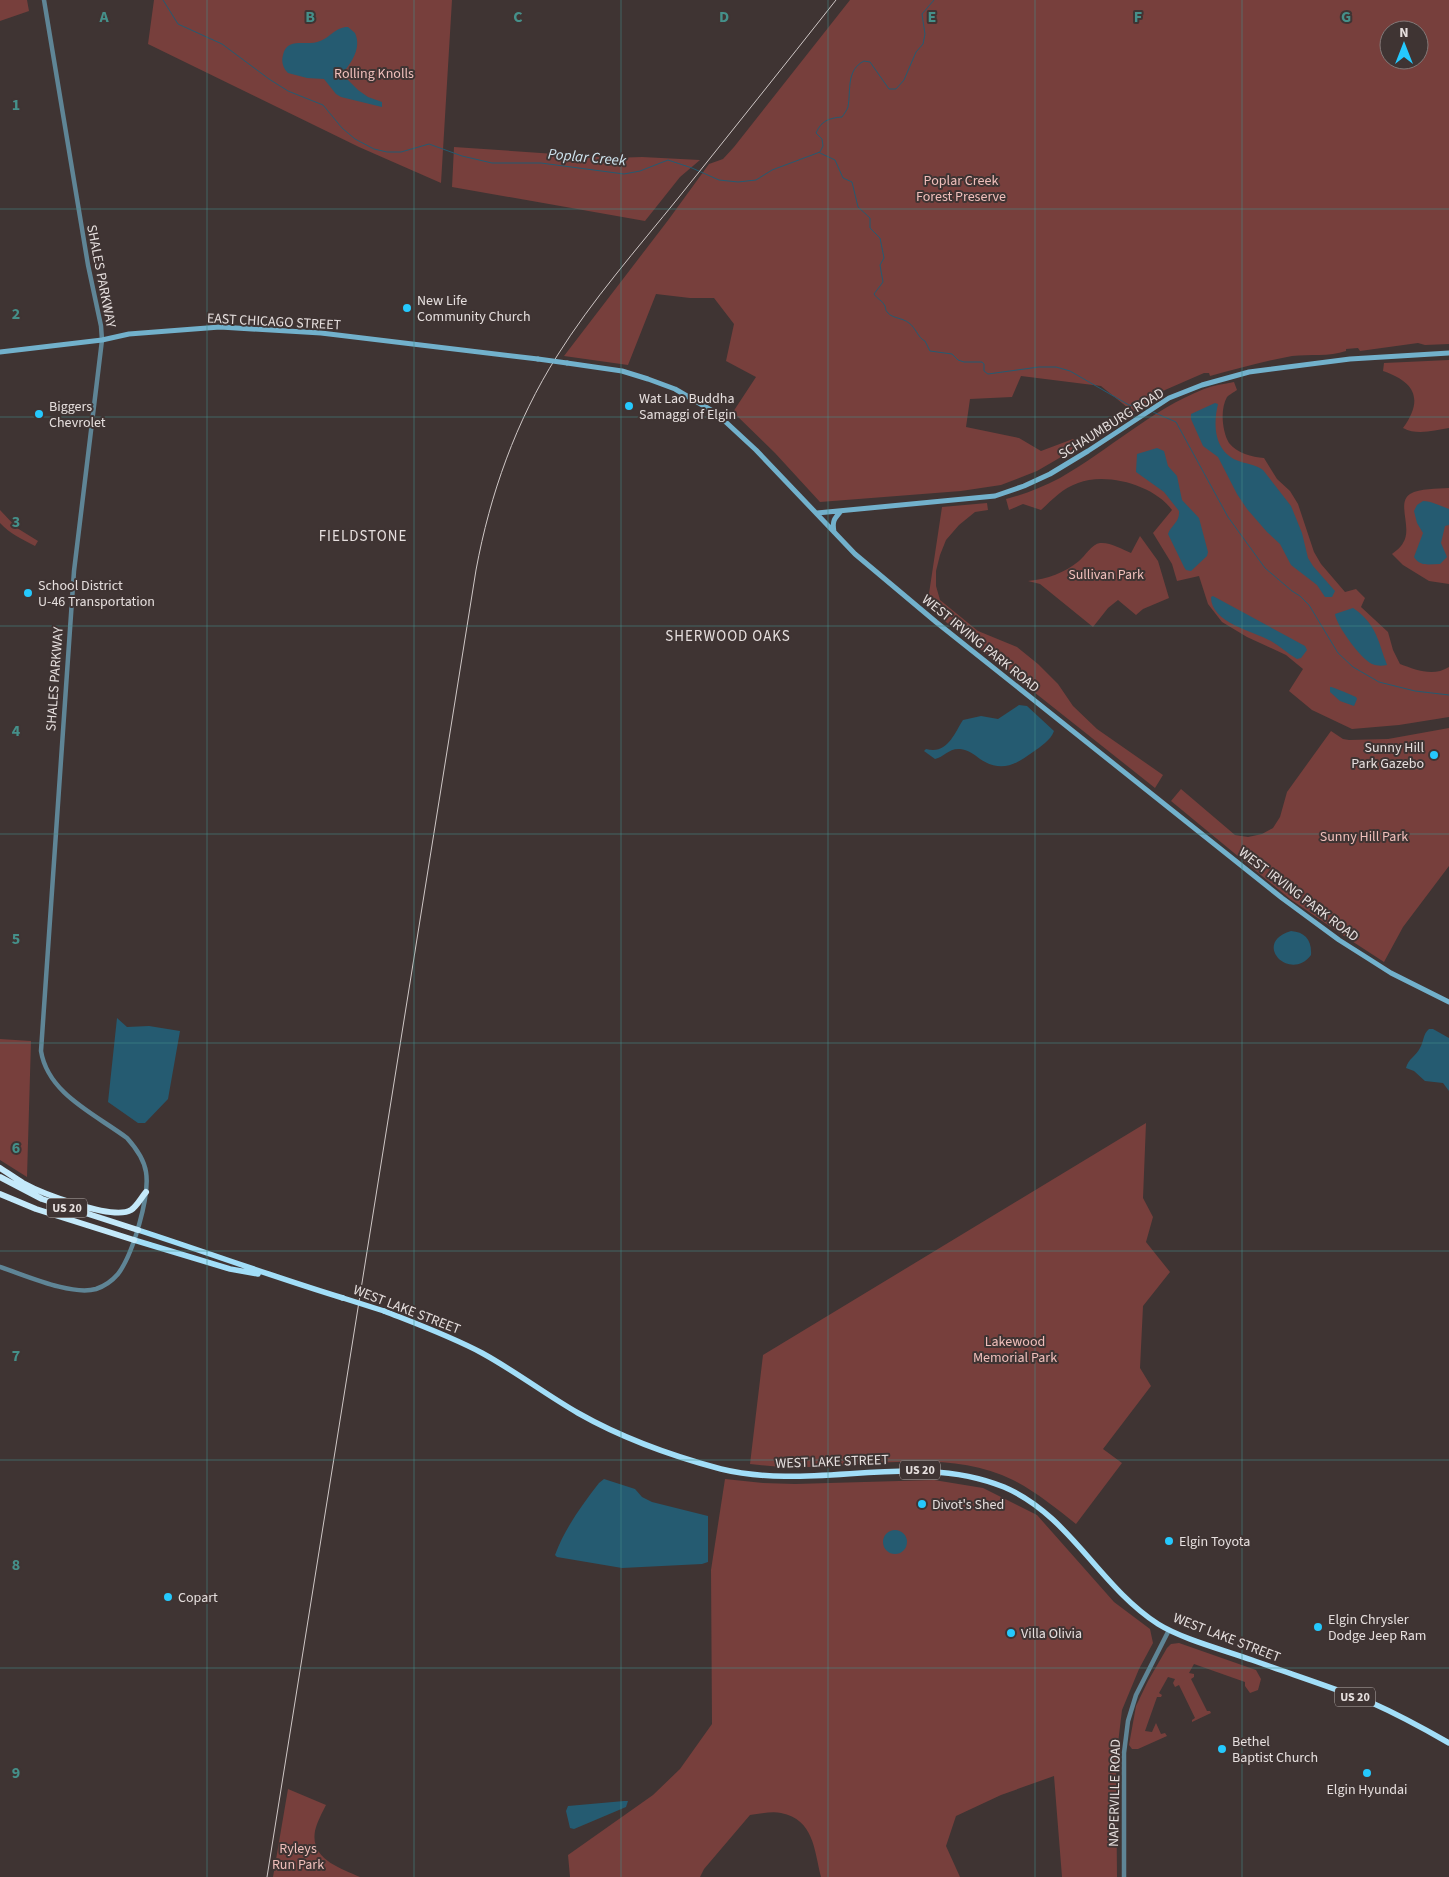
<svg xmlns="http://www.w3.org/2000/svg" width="1449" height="1877" font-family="'Source Sans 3',sans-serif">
  <rect width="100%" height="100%" fill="#3f3433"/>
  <path fill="#773f3c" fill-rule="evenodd" d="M0 0H27L29 11 0 21Z
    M154 0H452L441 183 359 147 148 44Z
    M850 0H1449V344L1425 345 1418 343 1360 351 1358 348 1346 349V351C1329 357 1310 354 1292 356 1264 361 1237 369 1210 376L1209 373H1204L1165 390 1133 412 1101 386 1021 376 1012 397 970 399 966 427 1019 438 1041 451 1073 439 1080 446 1037 471 1001 485 961 491 820 502 775 453 733 412 756 377 726 361 734 324 714 298H690L656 294 628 365 564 356 669 219 709 164 723 159 734 147ZM1389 30H1419V60H1389Z
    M454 147 613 158 642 157 700 160 680 177 645 221 452 187Z
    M1449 360V428C1434 430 1418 436 1403 428 1424 399 1415 382 1383 371L1384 363Z
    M1234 382 1237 390C1234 392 1229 395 1227 397 1220 409 1222 431 1229 443 1237 453 1252 457 1264 458L1277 479 1290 491 1298 504 1314 552 1321 564 1345 592 1356 589 1365 598 1361 607 1388 632 1393 650 1400 664C1416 670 1433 677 1449 667V717L1399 725 1352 729 1312 710 1289 691 1303 669 1286 655 1247 637 1222 622 1208 604 1199 576 1177 581 1172 564 1153 533 1172 510C1154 485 1106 472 1078 483 1063 488 1053 499 1041 510L1023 504 1009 510 1006 499C1025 494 1043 487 1060 478 1109 450 1151 410 1204 389 1214 385 1224 384 1234 382Z
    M1449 488V584L1429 581 1403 565 1392 554C1396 551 1401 547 1403 543 1413 528 1396 503 1410 494 1420 488 1437 489 1449 488Z
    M987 503 988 510 975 512 959 525 946 540 940 555 936 571V586L940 600 978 631 1017 647 1038 664 1058 684 1073 706 1097 729 1163 775 1155 788 927 607 942 507Z
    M0 510 17 528 38 541 35 546C22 539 10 534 0 523Z
    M1140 536 1158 561 1169 598 1143 609 1136 615 1118 600 1108 608 1093 627 1040 584 1028 581C1048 579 1064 573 1079 561 1085 556 1092 544 1100 543 1110 542 1122 549 1131 553Z
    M1449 728V866L1403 927 1384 962 1341 934 1290 899 1171 801 1181 789 1235 835 1248 837 1262 834 1273 828 1280 817 1287 792 1331 731 1343 739 1349 740 1388 739Z
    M0 1039 31 1041 27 1177 0 1160Z
    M1146 1123 1143 1198 1153 1217 1146 1242 1170 1272 1143 1306 1140 1368 1151 1386 1103 1449 1122 1463 1076 1524C1056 1508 1036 1492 1013 1480 951 1449 874 1466 807 1467 787 1468 769 1466 750 1464L763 1355Z
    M725 1479 763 1483 795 1484 934 1480 983 1488 1037 1515 1114 1602 1150 1629 1153 1643 1139 1669 1122 1710 1116 1760 1117 1877H1062L1054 1776 1001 1795 956 1816 946 1846 960 1877H821C814 1849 814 1820 781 1813 772 1811 759 1814 750 1815L704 1869 700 1877H570L568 1855 653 1795 680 1769 712 1724 711 1570Z
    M1179 1643 1256 1670 1261 1679 1258 1690 1250 1693 1245 1686V1682L1194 1664 1189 1673 1194 1674V1677L1191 1679 1207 1711H1210L1211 1713 1192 1722V1720L1195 1718 1179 1685 1175 1687 1173 1683 1175 1679 1168 1677 1159 1693 1162 1695 1161 1697H1157L1145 1731 1152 1732 1156 1723 1161 1734 1165 1733 1167 1736 1138 1749H1132L1129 1745 1136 1706 1148 1681 1167 1648 1171 1644Z
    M288 1789 326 1805C322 1813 317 1822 315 1831 310 1859 340 1868 360 1877H273Z"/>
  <path fill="#255b71" d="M348 27 355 33C362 49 351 63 342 74L358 90 368 97 382 102V107L341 97 336 94 324 79 307 78 288 73C283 68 281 62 283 55 287 36 308 47 320 41 331 37 335 27 348 27Z
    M1215 403 1218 404C1213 424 1214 450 1236 460 1245 464 1255 464 1263 470L1291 506 1302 533 1308 558 1313 566 1335 591 1332 597H1325L1317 585 1291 565 1280 544 1267 532 1247 509 1237 494 1218 457 1203 446 1191 419V414Z
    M1157 448 1164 451 1168 466 1177 476 1182 500 1199 518 1208 552 1207 556 1191 571 1186 570 1184 567 1168 534C1171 525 1180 522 1179 511L1164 492 1136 472 1137 454Z
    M1423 501C1431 501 1441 506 1449 509V525L1445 526 1441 543 1447 557 1440 564C1429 564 1420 567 1414 557L1423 533 1417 523 1414 511 1417 505Z
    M1213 596 1305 646 1307 650 1301 658 1297 659C1288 654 1280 646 1271 641 1253 631 1211 623 1211 597Z
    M1353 608C1371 620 1377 634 1383 654 1384 658 1386 661 1387 665 1382 666 1377 666 1372 664 1361 659 1336 625 1335 614Z
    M1330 687C1334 687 1351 695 1356 697L1357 699 1354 706 1340 701 1330 692Z
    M1019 705 1027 706 1054 731C1051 740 1040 747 1033 752 1015 765 1001 773 980 759 974 754 968 750 960 749 949 748 944 757 935 759L924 751 926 749C947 755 954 734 963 720L981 716 998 719Z
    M1291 931C1305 932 1312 940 1311 955 1290 983 1251 943 1291 931Z
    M117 1018 127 1027 149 1026 180 1031 168 1099 145 1123H138L108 1102Z
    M1429 1029H1433L1449 1038V1091L1443 1083 1425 1081 1414 1071 1406 1068C1408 1059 1416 1056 1420 1048 1424 1041 1423 1034 1429 1029Z
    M604 1479 635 1489 642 1497 652 1502 708 1516V1562L702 1564 622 1568 557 1557 555 1555C565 1528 582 1505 599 1483Z
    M883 1542a12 12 0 1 1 24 0a12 12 0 1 1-24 0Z
    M624 1801H628L626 1807 574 1829 570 1828 566 1811 568 1806Z"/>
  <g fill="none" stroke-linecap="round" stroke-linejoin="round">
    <path stroke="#255b71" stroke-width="1" d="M163 0 178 24 222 44 269 79 288 91 323 105 342 128 355 139 374 149 387 152H401L429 144 462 156 492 163H541L624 174 640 171 668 160 692 168 719 180 738 182 756 180 772 170 820 152 823 146 822 139 816 133C821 121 829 118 842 117 844 114 847 110 848 107 851 90 846 70 864 61L870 62 889 89H896L904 80 916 52 923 44 925 34 922 14 934 0
      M820 153 835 160 843 178 852 182 858 207 870 218V228L880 238 884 258 880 265 883 282 874 294C877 299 882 300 885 306 886 309 885 310 888 313 892 318 903 318 909 323 916 328 918 338 925 341L930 351 952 354 958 360 964 362H982L984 364V371L988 374 1039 367H1056L1070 371 1129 405 1147 409
      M1153 412 1176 422 1228 517 1265 568 1292 591 1300 596 1309 605 1338 653 1353 667 1379 682 1415 691 1449 695"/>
    <path stroke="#5f8596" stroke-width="4.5" d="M0 1267C25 1275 71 1296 96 1289 105 1286 112 1281 118 1274 133 1254 150 1196 146 1172 144 1159 136 1148 127 1138 95 1114 48 1094 41 1051L74 571 102 340 101 326 88 265 44 0
      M1124 1877V1753L1128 1721 1136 1695 1169 1630"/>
    <path stroke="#72b1cc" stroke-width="5" d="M0 352 102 340 129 334 220 327 321 333 538 359
      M567 363 622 371 648 379 675 389 716 413 756 450 855 554 936 622 1282 898 1339 940 1369 959 1391 973 1449 1002
      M817 513 995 496 1024 486 1050 474 1088 451 1169 398 1202 385 1249 372 1350 359 1449 353
      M834 532C832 521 834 519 841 511"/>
    <path stroke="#a2def8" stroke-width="5.5" d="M138 1230C206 1252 274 1277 343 1298
      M134 1240 230 1269 258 1274
      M384 1311C417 1324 450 1336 482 1353 515 1371 545 1394 578 1413 622 1438 672 1456 721 1469 815 1492 913 1450 1004 1487 1070 1515 1099 1586 1158 1624 1182 1639 1224 1650 1252 1660 1291 1674 1331 1687 1370 1702 1397 1714 1423 1728 1449 1743"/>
    <path stroke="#c4e9fa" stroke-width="6" d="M0 1168C8 1173 15 1178 23 1183 41 1193 113 1221 131 1210 137 1206 141 1198 146 1192
      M0 1177 42 1199 138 1230
      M0 1194 36 1209 134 1240"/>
    <path stroke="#cfc7c6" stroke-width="1" d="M267 1877 476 570C490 494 516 421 557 356 592 300 637 249 679 197 731 132 784 66 836 0"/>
    <path stroke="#72b1cc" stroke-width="5" d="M538 359 567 363"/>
    <path stroke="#a2def8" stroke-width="5.5" d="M343 1298 384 1311"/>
  </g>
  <path fill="none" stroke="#45908a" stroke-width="1" stroke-opacity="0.55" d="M207 0V1877M414 0V1877M621 0V1877M828 0V1877M1035 0V1877M1242 0V1877M0 209H1449M0 417H1449M0 626H1449M0 834H1449M0 1043H1449M0 1251H1449M0 1460H1449M0 1668H1449"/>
  <g fill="#25c9fe" stroke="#3f3433" stroke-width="2">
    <circle cx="407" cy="308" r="5"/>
    <circle cx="629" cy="406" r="5"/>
    <circle cx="39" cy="414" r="5"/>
    <circle cx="28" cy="593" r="5"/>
    <circle cx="1434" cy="755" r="5"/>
    <circle cx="922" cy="1504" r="5"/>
    <circle cx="1169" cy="1541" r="5"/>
    <circle cx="168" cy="1597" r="5"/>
    <circle cx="1318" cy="1627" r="5"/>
    <circle cx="1011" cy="1633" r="5"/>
    <circle cx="1222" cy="1749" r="5"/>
    <circle cx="1367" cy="1773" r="5"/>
  </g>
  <g text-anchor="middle" stroke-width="4" stroke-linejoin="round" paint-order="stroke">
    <g fill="#3f3433" stroke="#b4acab" stroke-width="1">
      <rect x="47" y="1198.5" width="40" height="19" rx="4"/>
      <rect x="900" y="1460.5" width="40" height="19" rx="4"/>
      <rect x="1335" y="1687.5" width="40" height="19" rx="4"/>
    </g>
    <g font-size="12" font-weight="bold" fill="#e6dfde">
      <text x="67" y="1212">US 20</text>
      <text x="920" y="1474">US 20</text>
      <text x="1355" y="1701">US 20</text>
    </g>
    <g font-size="14" fill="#f0bfbb" stroke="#3f3433">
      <text x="374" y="78">Rolling Knolls</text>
      <text x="961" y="185">Poplar Creek<tspan x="961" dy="16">Forest Preserve</tspan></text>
      <text x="1106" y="579">Sullivan Park</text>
      <text x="1364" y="841">Sunny Hill Park</text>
      <text x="1015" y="1346">Lakewood<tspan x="1015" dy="16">Memorial Park</tspan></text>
      <text x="298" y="1853">Ryleys<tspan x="298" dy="16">Run Park</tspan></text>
    </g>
    <g font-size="14" fill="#e6dfde" stroke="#3f3433">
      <text transform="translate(102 276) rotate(79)" y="5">SHALES PARKWAY</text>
      <text transform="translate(274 321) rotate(3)" y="5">EAST CHICAGO STREET</text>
      <text transform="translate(1111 423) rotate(-32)" y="5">SCHAUMBURG ROAD</text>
      <text transform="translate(981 643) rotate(39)" y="5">WEST IRVING PARK ROAD</text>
      <text transform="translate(54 679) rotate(-86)" y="5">SHALES PARKWAY</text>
      <text transform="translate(1299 894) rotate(37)" y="5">WEST IRVING PARK ROAD</text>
      <text transform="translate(407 1309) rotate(21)" y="5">WEST LAKE STREET</text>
      <text transform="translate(832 1461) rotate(-2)" y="5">WEST LAKE STREET</text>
      <text transform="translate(1227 1637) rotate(21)" y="5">WEST LAKE STREET</text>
      <text transform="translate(1114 1793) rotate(-89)" y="5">NAPERVILLE ROAD</text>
    </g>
    <g font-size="14" fill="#e6dfde" stroke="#3f3433" text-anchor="start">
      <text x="417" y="305">New Life<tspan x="417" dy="16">Community Church</tspan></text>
      <text x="639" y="403">Wat Lao Buddha<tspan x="639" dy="16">Samaggi of Elgin</tspan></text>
      <text x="49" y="411">Biggers<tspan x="49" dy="16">Chevrolet</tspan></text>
      <text x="38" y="590">School District<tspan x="38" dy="16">U-46 Transportation</tspan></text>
      <text x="1424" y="752" text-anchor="end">Sunny Hill<tspan x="1424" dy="16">Park Gazebo</tspan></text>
      <text x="932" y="1509">Divot's Shed</text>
      <text x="1179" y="1546">Elgin Toyota</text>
      <text x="178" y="1602">Copart</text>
      <text x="1328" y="1624">Elgin Chrysler<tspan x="1328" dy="16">Dodge Jeep Ram</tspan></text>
      <text x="1021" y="1638">Villa Olivia</text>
      <text x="1232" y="1746">Bethel<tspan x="1232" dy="16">Baptist Church</tspan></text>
      <text x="1367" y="1794" text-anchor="middle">Elgin Hyundai</text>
    </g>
    <g font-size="15" font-style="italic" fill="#d0e6f1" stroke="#3f3433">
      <text transform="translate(587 157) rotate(5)" y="5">Poplar Creek</text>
    </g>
    <g font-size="15" letter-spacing="1" fill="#e6dfde" stroke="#3f3433">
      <text x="363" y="541">FIELDSTONE</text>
      <text x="728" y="641">SHERWOOD OAKS</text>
    </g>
  </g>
  <g font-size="16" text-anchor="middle" font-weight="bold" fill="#45908a" stroke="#3f3433" stroke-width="4" stroke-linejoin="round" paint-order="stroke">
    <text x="104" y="22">A</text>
    <text x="310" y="22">B</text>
    <text x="518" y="22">C</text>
    <text x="724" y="22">D</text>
    <text x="932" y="22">E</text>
    <text x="1138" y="22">F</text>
    <text x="1346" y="22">G</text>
    <text x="16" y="110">1</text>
    <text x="16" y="319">2</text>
    <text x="16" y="527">3</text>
    <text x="16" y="736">4</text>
    <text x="16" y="944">5</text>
    <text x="16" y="1153">6</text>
    <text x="16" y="1361">7</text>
    <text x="16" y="1570">8</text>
    <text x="16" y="1778">9</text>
  </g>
  <g transform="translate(1404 45)"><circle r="24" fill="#3f3433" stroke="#827877"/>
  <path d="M0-4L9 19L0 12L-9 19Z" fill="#25c9fe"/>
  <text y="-8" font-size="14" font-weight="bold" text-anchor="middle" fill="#e6dfde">N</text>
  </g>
</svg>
